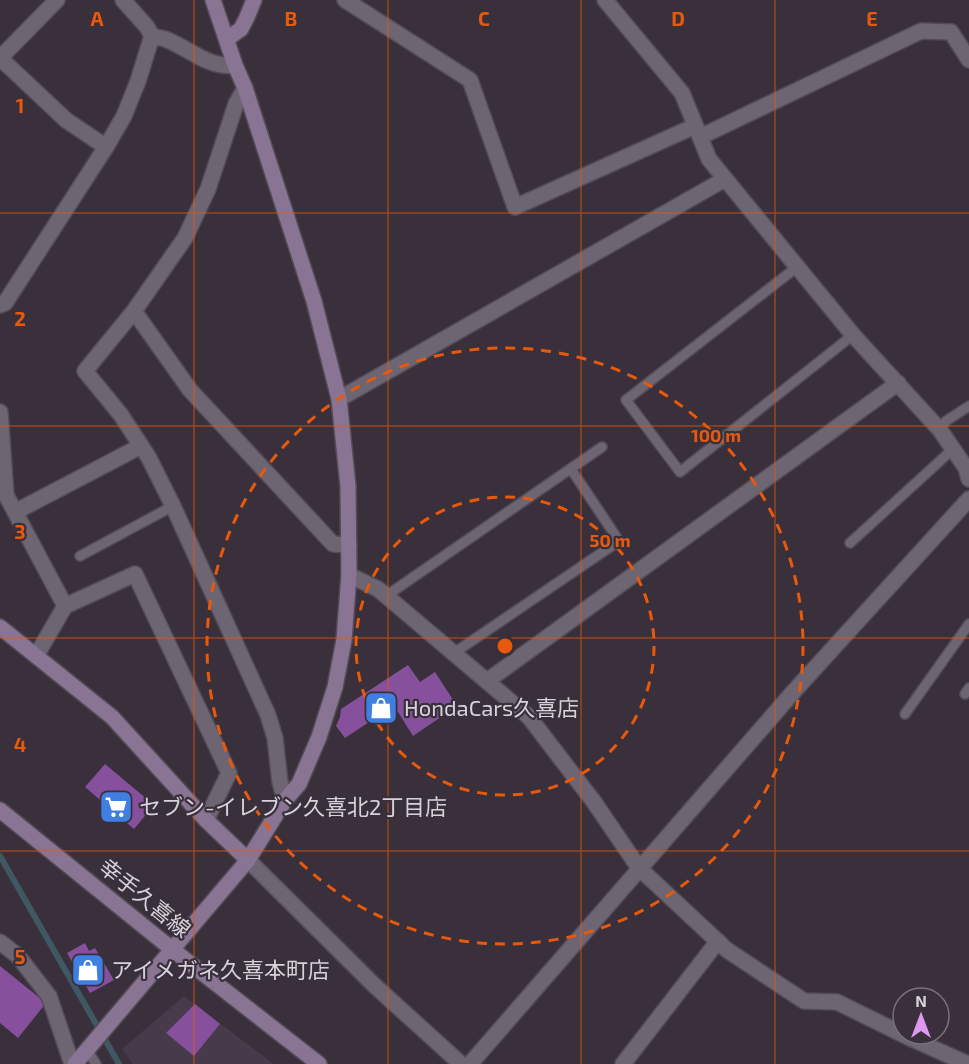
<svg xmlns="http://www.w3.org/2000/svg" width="969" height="1064" font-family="'Exo 2','Noto Sans JP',sans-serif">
  <rect width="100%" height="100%" fill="#39303c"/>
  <path fill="#463a4b" d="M184 996 274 1064H133L122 1049Z"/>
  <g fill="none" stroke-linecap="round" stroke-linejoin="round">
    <path stroke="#405764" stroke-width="6" d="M0 856 119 1064"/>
  </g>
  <path fill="#86509c" d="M408 665 420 682 435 672 457 706 413 736 398 712 379 724 375 718 345 738 336 726 340 717 341 709Z
    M105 764 154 805 134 829 85 787Z
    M85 943 89 951 95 948 114 980 90 993 67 953Z
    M0 966 46 1003 18 1038 0 1023Z
    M195 1004 220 1024 194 1056 166 1033Z"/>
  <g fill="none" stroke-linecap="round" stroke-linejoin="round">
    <defs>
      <path id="lane" d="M797 267 626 400 680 472 853 335
        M940 430 946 421 969 406
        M850 543 953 449
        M80 556 173 506
        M386 596 602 447
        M454 653 619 541 571 469
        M965 694 969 688
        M905 714 969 624
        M87 1050 96 1064"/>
      <path id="street" d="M345 0 470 80 515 207 695 126
        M605 0 682 93 709 159 853 335 940 430 966 468 969 479
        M152 36C156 37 161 38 165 39 189 48 209 69 235 65
        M0 58 66 120 106 147
        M0 58 57 0
        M245 88 236 104 208 189 185 238 134 311 85 371 121 415 149 458 173 506 268 715 275 738 280 782 285 800
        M700 137 921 31 951 32 969 60
        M0 305 5 303 106 147 124 116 138 81 152 36 147 27 123 0
        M134 311 190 390 333 544 349 545
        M339 399 725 179
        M0 412 6 495 65 606
        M15 512 141 446
        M349 575 378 589 529 717 594 802 639 868 727 950 804 1001 837 1002 910 1038 968 1064
        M36 656 65 606 135 574 229 773 206 820
        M487 681 898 383
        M248 860 375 986 461 1064
        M0 942 18 956 49 996 72 1064
        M470 1064 795 690 969 499
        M623 1064 718 941"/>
      <path id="secondary" d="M227 39 241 29 247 17 254 0
        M0 627 112 717 206 820 248 860
        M0 810 173 950 319 1064
        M75 1064 248 860 285 800 299 784 319 737 335 687 344 640 349 575 348 486 339 399 314 301 245 88 235 65 213 0"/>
    </defs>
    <use href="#lane" stroke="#534c56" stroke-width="12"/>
    <use href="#street" stroke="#534c56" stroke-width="18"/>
    <use href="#secondary" stroke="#534c56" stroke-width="18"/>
    <use href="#lane" stroke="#6e6572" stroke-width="9"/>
    <use href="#street" stroke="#6e6572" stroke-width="15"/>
    <use href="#secondary" stroke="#8a7494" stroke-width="15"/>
  </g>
  <path fill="none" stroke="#e8590c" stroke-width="1.5" stroke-opacity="0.55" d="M194 0V1064M388 0V1064M581 0V1064M775 0V1064M0 213H969M0 426H969M0 638H969M0 851H969"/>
  <g fill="none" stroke="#e8590c" stroke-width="3" stroke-dasharray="10 8">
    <circle cx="505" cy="646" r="149"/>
    <circle cx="505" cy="646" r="298"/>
  </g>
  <defs>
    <symbol id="shop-square" viewBox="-11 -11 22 22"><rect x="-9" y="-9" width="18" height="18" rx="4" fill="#3f7fe0" stroke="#39303c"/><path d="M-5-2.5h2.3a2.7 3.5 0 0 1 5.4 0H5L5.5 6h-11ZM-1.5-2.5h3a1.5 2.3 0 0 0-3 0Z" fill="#fff"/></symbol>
    <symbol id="supermarket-square" viewBox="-11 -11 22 22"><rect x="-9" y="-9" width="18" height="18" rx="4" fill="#3f7fe0" stroke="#39303c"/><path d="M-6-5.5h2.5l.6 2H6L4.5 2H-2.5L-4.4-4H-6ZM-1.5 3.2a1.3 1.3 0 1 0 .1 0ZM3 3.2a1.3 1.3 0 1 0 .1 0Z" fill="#fff"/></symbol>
  </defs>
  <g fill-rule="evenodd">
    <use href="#shop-square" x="362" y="689" width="38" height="38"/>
    <use href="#supermarket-square" x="97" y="788" width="38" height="38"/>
    <use href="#shop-square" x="69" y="951" width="38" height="38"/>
  </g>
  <g text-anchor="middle" stroke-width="4.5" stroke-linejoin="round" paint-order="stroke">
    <g font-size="22" fill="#d7d2d9" stroke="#39303c" text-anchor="start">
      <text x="404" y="716">HondaCars久喜店</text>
      <text x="139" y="815">セブン-イレブン久喜北2丁目店</text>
      <text x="111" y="978">アイメガネ久喜本町店</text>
    </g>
    <g font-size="22" fill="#d7d2d9" stroke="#39303c">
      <text transform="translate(145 898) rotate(39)" y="8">幸手久喜線</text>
    </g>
  </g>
  <g font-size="20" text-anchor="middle" font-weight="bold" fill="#e8590c" stroke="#39303c" stroke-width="4.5" stroke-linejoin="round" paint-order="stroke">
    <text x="97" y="26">A</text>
    <text x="291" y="26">B</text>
    <text x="484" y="26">C</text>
    <text x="678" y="26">D</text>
    <text x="872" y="26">E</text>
    <text x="20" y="113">1</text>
    <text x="20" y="326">2</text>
    <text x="20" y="539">3</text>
    <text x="20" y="752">4</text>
    <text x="20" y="964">5</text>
  </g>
  <circle cx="505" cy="646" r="9" fill="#e8590c" stroke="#39303c" stroke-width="3"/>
  <g font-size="18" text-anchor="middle" font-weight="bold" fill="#e8590c" stroke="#39303c" stroke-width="4.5" stroke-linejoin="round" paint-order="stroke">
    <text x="716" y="442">100 m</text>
    <text x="610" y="547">50 m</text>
  </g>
  <g transform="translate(921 1016)"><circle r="28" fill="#39303c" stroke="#78717b" stroke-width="1.5"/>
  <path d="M0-4.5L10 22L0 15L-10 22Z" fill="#df98f1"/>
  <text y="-9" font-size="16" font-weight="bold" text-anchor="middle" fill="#d7d2d9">N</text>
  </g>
</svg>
